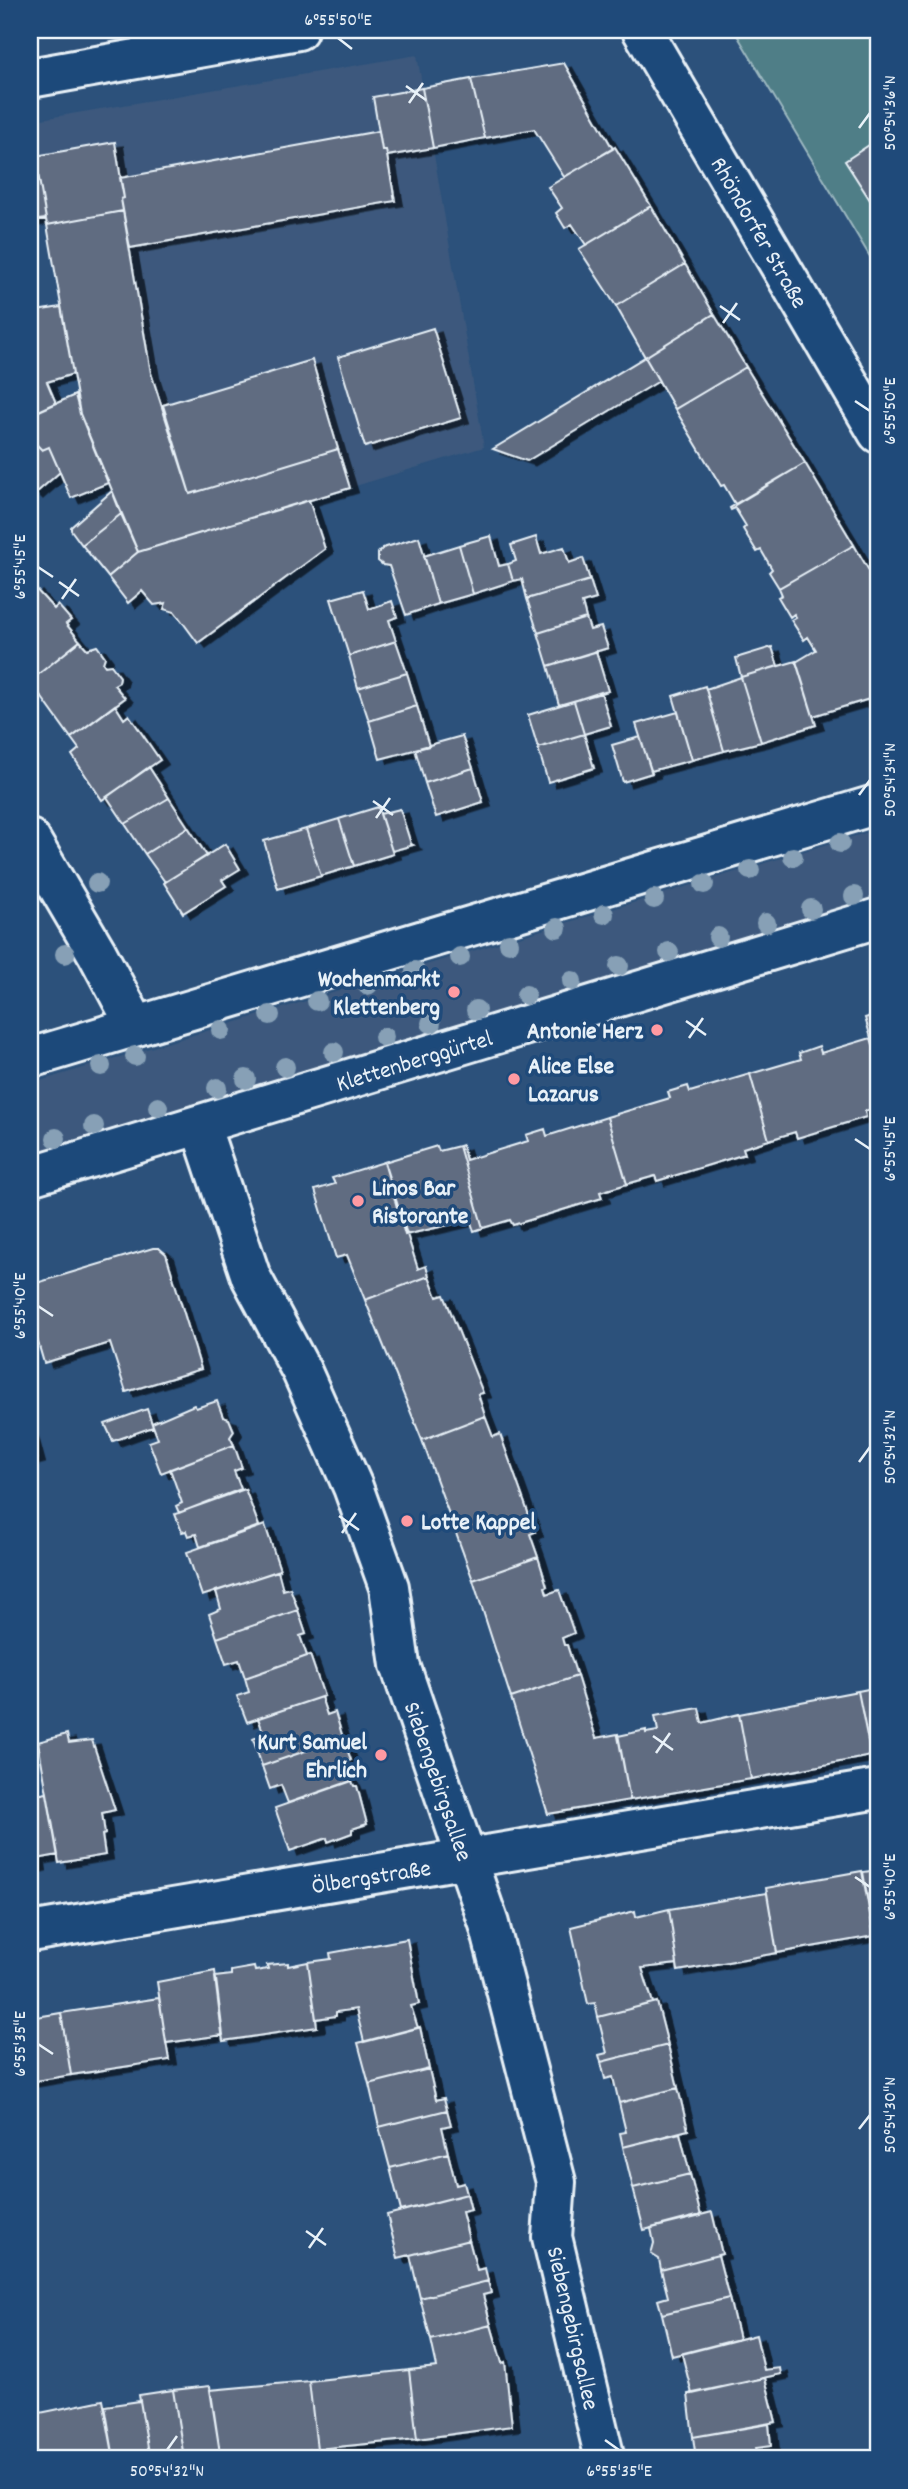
<svg xmlns="http://www.w3.org/2000/svg" width="908" height="2489" font-family="Dekko,sans-serif">
  <defs>
    <filter id="shadow"><feDropShadow dx="8" dy="4.5" stdDeviation="0" flood-color="#0009"/></filter>
  </defs>
  <rect width="100%" height="100%" fill="#2c517b"/>
  <filter id="ink" filterUnits="userSpaceOnUse"><feTurbulence type="fractalNoise" baseFrequency=".0143" numOctaves="2"/><feDisplacementMap in="SourceGraphic" scale="14" xChannelSelector="R" yChannelSelector="G"/><feConvolveMatrix kernelMatrix="1 2 1 2 8 2 1 2 1" color-interpolation-filters="sRGB"/></filter>
  <g filter="url(#ink)">
    <path fill="#3c597d" d="M417 55 484 447 138 552 80 414 30 121Z
      M878 829V900L30 1155V1084Z"/>
    <path fill="#507e87" stroke="#9cb8c0" stroke-width="2" d="M734 30H867L878 49V270Z"/>
    <path fill="#616c81" stroke="#e8f1f8" stroke-width="2" filter="url(#shadow)" d="M564 63 613 149 564 177 534 129 485 138 471 79Z
      M471 79 485 138 433 148 422 88Z
      M422 88 433 148 387 156 386 150H382L373 97Z
      M379 131 382 150H386L395 201 130 248 121 199 124 198 120 178Z
      M878 139V196L870 200 845 161Z
      M115 142 124 198 121 199 123 211 47 225 35 156Z
      M615 147 651 206 586 245 572 224 565 228 556 213 562 208 548 187Z
      M35 156 46 219 30 221V157Z
      M651 206 685 264 616 306 579 249Z
      M123 211 151 373 190 494 338 449 350 488 138 552 80 414 47 225Z
      M685 264 714 314 645 357 616 306Z
      M61 307 73 374 47 382 56 403 30 415V312Z
      M714 314 746 367 675 409 645 357Z
      M433 328 461 418 365 447 338 357Z
      M645 357 659 381 527 461 493 449Z
      M312 360 338 449 190 494 163 405Z
      M746 367 805 463 735 504 724 485 721 486 675 409Z
      M75 395 80 414 108 483 71 498 49 447 42 450 30 438V415Z
      M30 438 42 450 49 447 60 472 35 494 30 489Z
      M805 463 854 545 779 588 769 572 772 569 761 550 757 552 743 529 746 526 735 508 731 510 730 508Z
      M112 491 121 514 82 545 71 530V527Z
      M309 500 325 549 198 643 175 612 164 609 166 603 154 605 142 591 128 603 108 577 138 552Z
      M121 514 138 552 108 577 82 545Z
      M491 536 499 566 508 564 513 581 473 594 459 545Z
      M419 537 438 604 406 615 389 566 383 565 378 561V553L383 548Z
      M536 537 541 554 564 547 569 563 583 558 590 580 527 599 522 579 513 581 508 564 516 561 511 545Z
      M459 545 473 594 438 604 424 556Z
      M854 545 878 586V706L873 698 813 716 796 662 816 650 808 637 804 640 791 620 796 617 794 614 790 617 778 597 782 595 779 588Z
      M590 580 596 599 582 603 586 618 538 633 527 599Z
      M34 587 54 609 58 605 71 620 66 624 80 641 30 681V591Z
      M363 590 369 609 392 601 397 617 389 620 396 641 349 656 331 599Z
      M586 618 590 630 601 627 608 648 548 666 538 633Z
      M80 641 87 649 97 646 105 657 103 663 105 666 111 665 120 677 119 682 114 685 125 698 71 738 30 681Z
      M396 641 407 673 358 688 349 656Z
      M772 647 778 666 741 677 736 658Z
      M596 651 608 691 559 705 548 666Z
      M796 661 816 725 761 742 741 677Z
      M407 673 417 706 369 721 358 688Z
      M741 677 761 742 724 751 706 689Z
      M705 686 724 751 692 760 673 696Z
      M601 692 611 726 584 734 574 701Z
      M574 701 584 734 538 748 528 715Z
      M115 705 124 719 129 715 160 760 102 800 72 755 79 749 71 738Z
      M417 706 429 746 380 759 369 721Z
      M678 712 692 760 651 771 636 724Z
      M584 734 594 768 548 782 538 748Z
      M462 736 473 768 425 783 415 749Z
      M640 737 652 773 623 782 612 745Z
      M149 767 169 798 125 824 107 797Z
      M473 768 483 802 436 817 425 783Z
      M169 798 188 827 145 854 125 824Z
      M378 807 393 854 354 866 339 819Z
      M400 809 411 844 413 845 392 851 380 814Z
      M339 819 354 866 321 876 306 829Z
      M188 827 207 856 165 882 145 854Z
      M306 829 321 876 278 889 264 841Z
      M225 844 240 869 222 880 226 886 183 913 164 883Z
      M878 1014V1061L865 1018Z
      M871 1038 878 1061V1107L865 1111 866 1117 797 1138 795 1132 769 1140 750 1074 801 1059 799 1053 819 1046 821 1053Z
      M750 1074 769 1140 743 1148 745 1154 657 1181 655 1176 627 1184 607 1117 670 1098 668 1092 688 1086 690 1092Z
      M607 1117 627 1184 600 1192 602 1198 513 1225 510 1220 483 1228 459 1146 462 1145 466 1160 528 1141 526 1135 545 1129 547 1136Z
      M437 1146 439 1151 459 1146 483 1228 474 1231 470 1220 405 1235 384 1162Z
      M384 1162 418 1269 426 1266 429 1276 365 1300 347 1255 336 1258 315 1190 335 1184 332 1178Z
      M153 1248H159L166 1254 201 1369 126 1392 110 1343 44 1363 30 1315V1285Z
      M429 1276 437 1297 444 1295 483 1393 478 1394 485 1416 422 1440 365 1300Z
      M217 1401 223 1417 229 1419 234 1431 230 1437 234 1445 161 1473 149 1442 158 1439 152 1423 194 1405 196 1408Z
      M147 1409 153 1427 113 1441 105 1424Z
      M485 1416 493 1437 500 1434 535 1532 530 1534 538 1557 473 1580 422 1440Z
      M30 1432 37 1458 30 1460Z
      M234 1445 242 1468 234 1471 241 1489 179 1513 176 1506 182 1503 170 1469Z
      M245 1489 259 1526 200 1547 196 1534 188 1536 186 1531 182 1532 175 1514Z
      M265 1525 280 1570 202 1596 187 1552Z
      M538 1557 547 1586 545 1587 547 1594 559 1590 574 1633 562 1638 564 1645H567L577 1676 511 1698 473 1580Z
      M278 1571 283 1590 290 1588 298 1610 217 1638 209 1614 221 1609 216 1591Z
      M298 1610 306 1634 300 1636 307 1656 245 1678 239 1660 226 1664 217 1638Z
      M310 1655 324 1696 247 1722 237 1696 249 1692 245 1678Z
      M577 1676 596 1738 618 1734 630 1800 548 1814 511 1698Z
      M878 1687V1755L871 1756 858 1691Z
      M858 1691 871 1756 751 1779 739 1714Z
      M321 1697 327 1715 335 1712 343 1738 262 1766 253 1739 264 1734 258 1718Z
      M699 1708 702 1723 739 1714 751 1779 630 1800 618 1736 646 1730V1733L658 1731 655 1716Z
      M67 1734 69 1743 92 1740 115 1810 102 1813 105 1834 102 1835 105 1855 59 1863 38 1742Z
      M343 1738 351 1760 344 1763 351 1781 288 1803 281 1785 270 1789 262 1766Z
      M352 1781 354 1786H357L367 1824 352 1829V1833L328 1842 327 1838 290 1851 275 1808Z
      M47 1793 58 1855 37 1859 38 1866 30 1868V1796Z
      M878 1870V1935L874 1936 863 1872Z
      M862 1871 874 1936 777 1953 766 1888Z
      M767 1893 777 1953 678 1971 669 1909Z
      M669 1909 677 1964 642 1968 653 2003 598 2017 595 2003 588 2004 571 1927 635 1911 636 1917Z
      M407 1939 419 2004 411 2006 418 2028 364 2042 356 2009 336 2012V2016L316 2019 308 1962 331 1959 330 1953Z
      M308 1962 317 2027 223 2041 215 1977 231 1975V1971L254 1967 255 1971 268 1969 267 1965 288 1963V1966Z
      M215 1971 223 2035 166 2043 157 1982Z
      M159 1998 169 2060 71 2075 61 2013Z
      M657 2002 668 2045 601 2062 599 2055 607 2053 598 2017Z
      M61 2013 71 2075 30 2082V2018Z
      M420 2027 429 2069 369 2084 358 2043Z
      M668 2045 678 2088 619 2103 613 2077 605 2079 601 2062Z
      M429 2069 436 2100 444 2098 447 2110 379 2127 369 2084Z
      M678 2088 688 2130 623 2147 620 2133 626 2132 619 2103Z
      M447 2110 451 2125 442 2127 448 2153 390 2168 379 2127Z
      M680 2133 690 2174 633 2188 623 2147Z
      M448 2153 456 2185 464 2183 467 2194 401 2211 390 2168Z
      M690 2174 701 2216 644 2230 633 2188Z
      M467 2194 471 2210 462 2212 469 2240 398 2258 387 2215Z
      M712 2212 722 2254 661 2270 659 2259 651 2254 654 2243 651 2228Z
      M469 2240 477 2270 485 2268 488 2281 420 2298 410 2255Z
      M718 2255 729 2298 662 2314 658 2300 668 2297 661 2270Z
      M488 2281 491 2293 483 2295 491 2325 431 2340 420 2298Z
      M729 2298 739 2339 672 2356 662 2314Z
      M491 2325 502 2363 505 2362 512 2426 417 2439 409 2370 437 2367 431 2340Z
      M756 2335 764 2370 780 2368 781 2374 692 2394 682 2354Z
      M409 2370 417 2439 317 2449 309 2381Z
      M765 2378 776 2422 693 2437 688 2394Z
      M309 2381 317 2449 221 2459 210 2390Z
      M210 2386 220 2453 184 2458 173 2390Z
      M173 2390 184 2458 150 2459 139 2395Z
      M103 2400 114 2459H30V2415Z
      M140 2401 150 2459H114L105 2406Z
      M769 2424 771 2446 756 2448 758 2459H696L693 2437Z"/>
    <g fill="none" stroke-linecap="round" stroke-linejoin="round">
      <defs>
        <path id="minor" d="M642 30 878 433
          M30 78 298 30
          M30 839 97 953 136 1026
          M200 1125 251 1277 302 1372 353 1487 389 1587 400 1665 489 1924 556 2182 552 2237 605 2459
          M30 1932 878 1789"/>
        <path id="major" d="M30 1058 878 804
          M30 1176 878 918"/>
      </defs>
      <use href="#minor" stroke="#e8f1f8" stroke-width="44"/>
      <use href="#major" stroke="#e8f1f8" stroke-width="44"/>
      <use href="#minor" stroke="#1f4a7a" stroke-width="38"/>
      <use href="#major" stroke="#1f4a7a" stroke-width="38"/>
    </g>
    <g fill="#87a0b6">
      <circle cx="840" cy="843" r="10"/>
      <circle cx="793" cy="857" r="10"/>
      <circle cx="750" cy="870" r="10"/>
      <circle cx="97" cy="883" r="10"/>
      <circle cx="704" cy="884" r="10"/>
      <circle cx="854" cy="896" r="10"/>
      <circle cx="654" cy="899" r="10"/>
      <circle cx="811" cy="909" r="10"/>
      <circle cx="604" cy="914" r="10"/>
      <circle cx="766" cy="923" r="10"/>
      <circle cx="557" cy="928" r="10"/>
      <circle cx="718" cy="937" r="10"/>
      <circle cx="509" cy="943" r="10"/>
      <circle cx="669" cy="952" r="10"/>
      <circle cx="65" cy="954" r="10"/>
      <circle cx="460" cy="957" r="10"/>
      <circle cx="619" cy="966" r="10"/>
      <circle cx="415" cy="971" r="10"/>
      <circle cx="572" cy="981" r="10"/>
      <circle cx="368" cy="985" r="10"/>
      <circle cx="526" cy="995" r="10"/>
      <circle cx="317" cy="1001" r="10"/>
      <circle cx="476" cy="1010" r="10"/>
      <circle cx="270" cy="1015" r="10"/>
      <circle cx="431" cy="1023" r="10"/>
      <circle cx="221" cy="1030" r="10"/>
      <circle cx="384" cy="1037" r="10"/>
      <circle cx="334" cy="1052" r="10"/>
      <circle cx="135" cy="1056" r="10"/>
      <circle cx="101" cy="1066" r="10"/>
      <circle cx="285" cy="1067" r="10"/>
      <circle cx="246" cy="1079" r="10"/>
      <circle cx="217" cy="1088" r="10"/>
      <circle cx="158" cy="1107" r="10"/>
      <circle cx="94" cy="1126" r="10"/>
      <circle cx="56" cy="1138" r="10"/>
    </g>
  </g>
  <path fill="none" stroke="#e8f1f8" stroke-width="2.5" d="M338 38 352 49M406 86 426 100M409 103 423 83M859 128 870 113M720 306 740 320M723 323 737 303M855 401 870 411M38 567 53 577M59 582 79 596M62 599 76 579M859 795 870 780M373 801 393 815M376 818 390 798M686 1021 706 1035M689 1038 703 1018M855 1139 870 1149M38 1306 53 1316M859 1462 870 1447M339 1516 359 1530M342 1533 356 1513M653 1736 673 1750M656 1753 670 1733M855 1877 870 1887M38 2044 53 2054M859 2129 870 2115M306 2231 326 2245M309 2248 323 2228M605 2440 619 2450M167 2450 177 2436"/>
  <g fill="#ff9aa2" stroke="#1f4a7a" stroke-width="2.5">
    <circle cx="454" cy="992" r="7"/>
    <circle cx="657" cy="1030" r="7"/>
    <circle cx="514" cy="1079" r="7"/>
    <circle cx="358" cy="1201" r="7"/>
    <circle cx="407" cy="1521" r="7"/>
    <circle cx="381" cy="1755" r="7"/>
  </g>
  <g text-anchor="middle" stroke-width="7" stroke-linejoin="round" paint-order="stroke">
    <g font-size="24" fill="#e8f1f8" stroke="#1f4a7a">
      <text transform="translate(760 232) rotate(60)" y="8">Rhöndorfer Straße</text>
      <text transform="translate(414 1060) rotate(-17)" y="8">Klettenberggürtel</text>
      <text transform="translate(439 1781) rotate(71)" y="8">Siebengebirgsallee</text>
      <text transform="translate(371 1876) rotate(-9)" y="8">Ölbergstraße</text>
      <text transform="translate(574 2328) rotate(77)" y="8">Siebengebirgsallee</text>
    </g>
    <g font-size="24" font-weight="bold" fill="#e8f1f8" stroke="#1f4a7a" text-anchor="end">
      <text x="440" y="986">Wochenmarkt<tspan x="440" dy="28">Klettenberg</tspan></text>
      <text x="643" y="1038">Antonie Herz</text>
      <text x="528" y="1073" text-anchor="start">Alice Else<tspan x="528" dy="28">Lazarus</tspan></text>
      <text x="372" y="1195" text-anchor="start">Linos Bar<tspan x="372" dy="28">Ristorante</tspan></text>
      <text x="421" y="1529" text-anchor="start">Lotte Kappel</text>
      <text x="367" y="1749">Kurt Samuel<tspan x="367" dy="28">Ehrlich</tspan></text>
    </g>
  </g>
  <rect width="908" height="2489" fill="none" stroke="#1f4a7a" stroke-width="77"/>
  <rect x="38" y="38" width="832" height="2412" fill="none" stroke="#e8f1f8" stroke-width="2.5"/>
  <g font-size="18" text-anchor="middle" fill="#e8f1f8">
    <text x="338" y="25">6°55'50"E</text>
    <text transform="translate(889 113) rotate(-90)" y="6">50°54'36"N</text>
    <text transform="translate(889 411) rotate(-90)" y="6">6°55'50"E</text>
    <text transform="translate(19 567) rotate(-90)" y="6">6°55'45"E</text>
    <text transform="translate(889 780) rotate(-90)" y="6">50°54'34"N</text>
    <text transform="translate(889 1149) rotate(-90)" y="6">6°55'45"E</text>
    <text transform="translate(19 1306) rotate(-90)" y="6">6°55'40"E</text>
    <text transform="translate(889 1447) rotate(-90)" y="6">50°54'32"N</text>
    <text transform="translate(889 1887) rotate(-90)" y="6">6°55'40"E</text>
    <text transform="translate(19 2044) rotate(-90)" y="6">6°55'35"E</text>
    <text transform="translate(889 2115) rotate(-90)" y="6">50°54'30"N</text>
    <text x="167" y="2476">50°54'32"N</text>
    <text x="619" y="2476">6°55'35"E</text>
  </g>
</svg>
